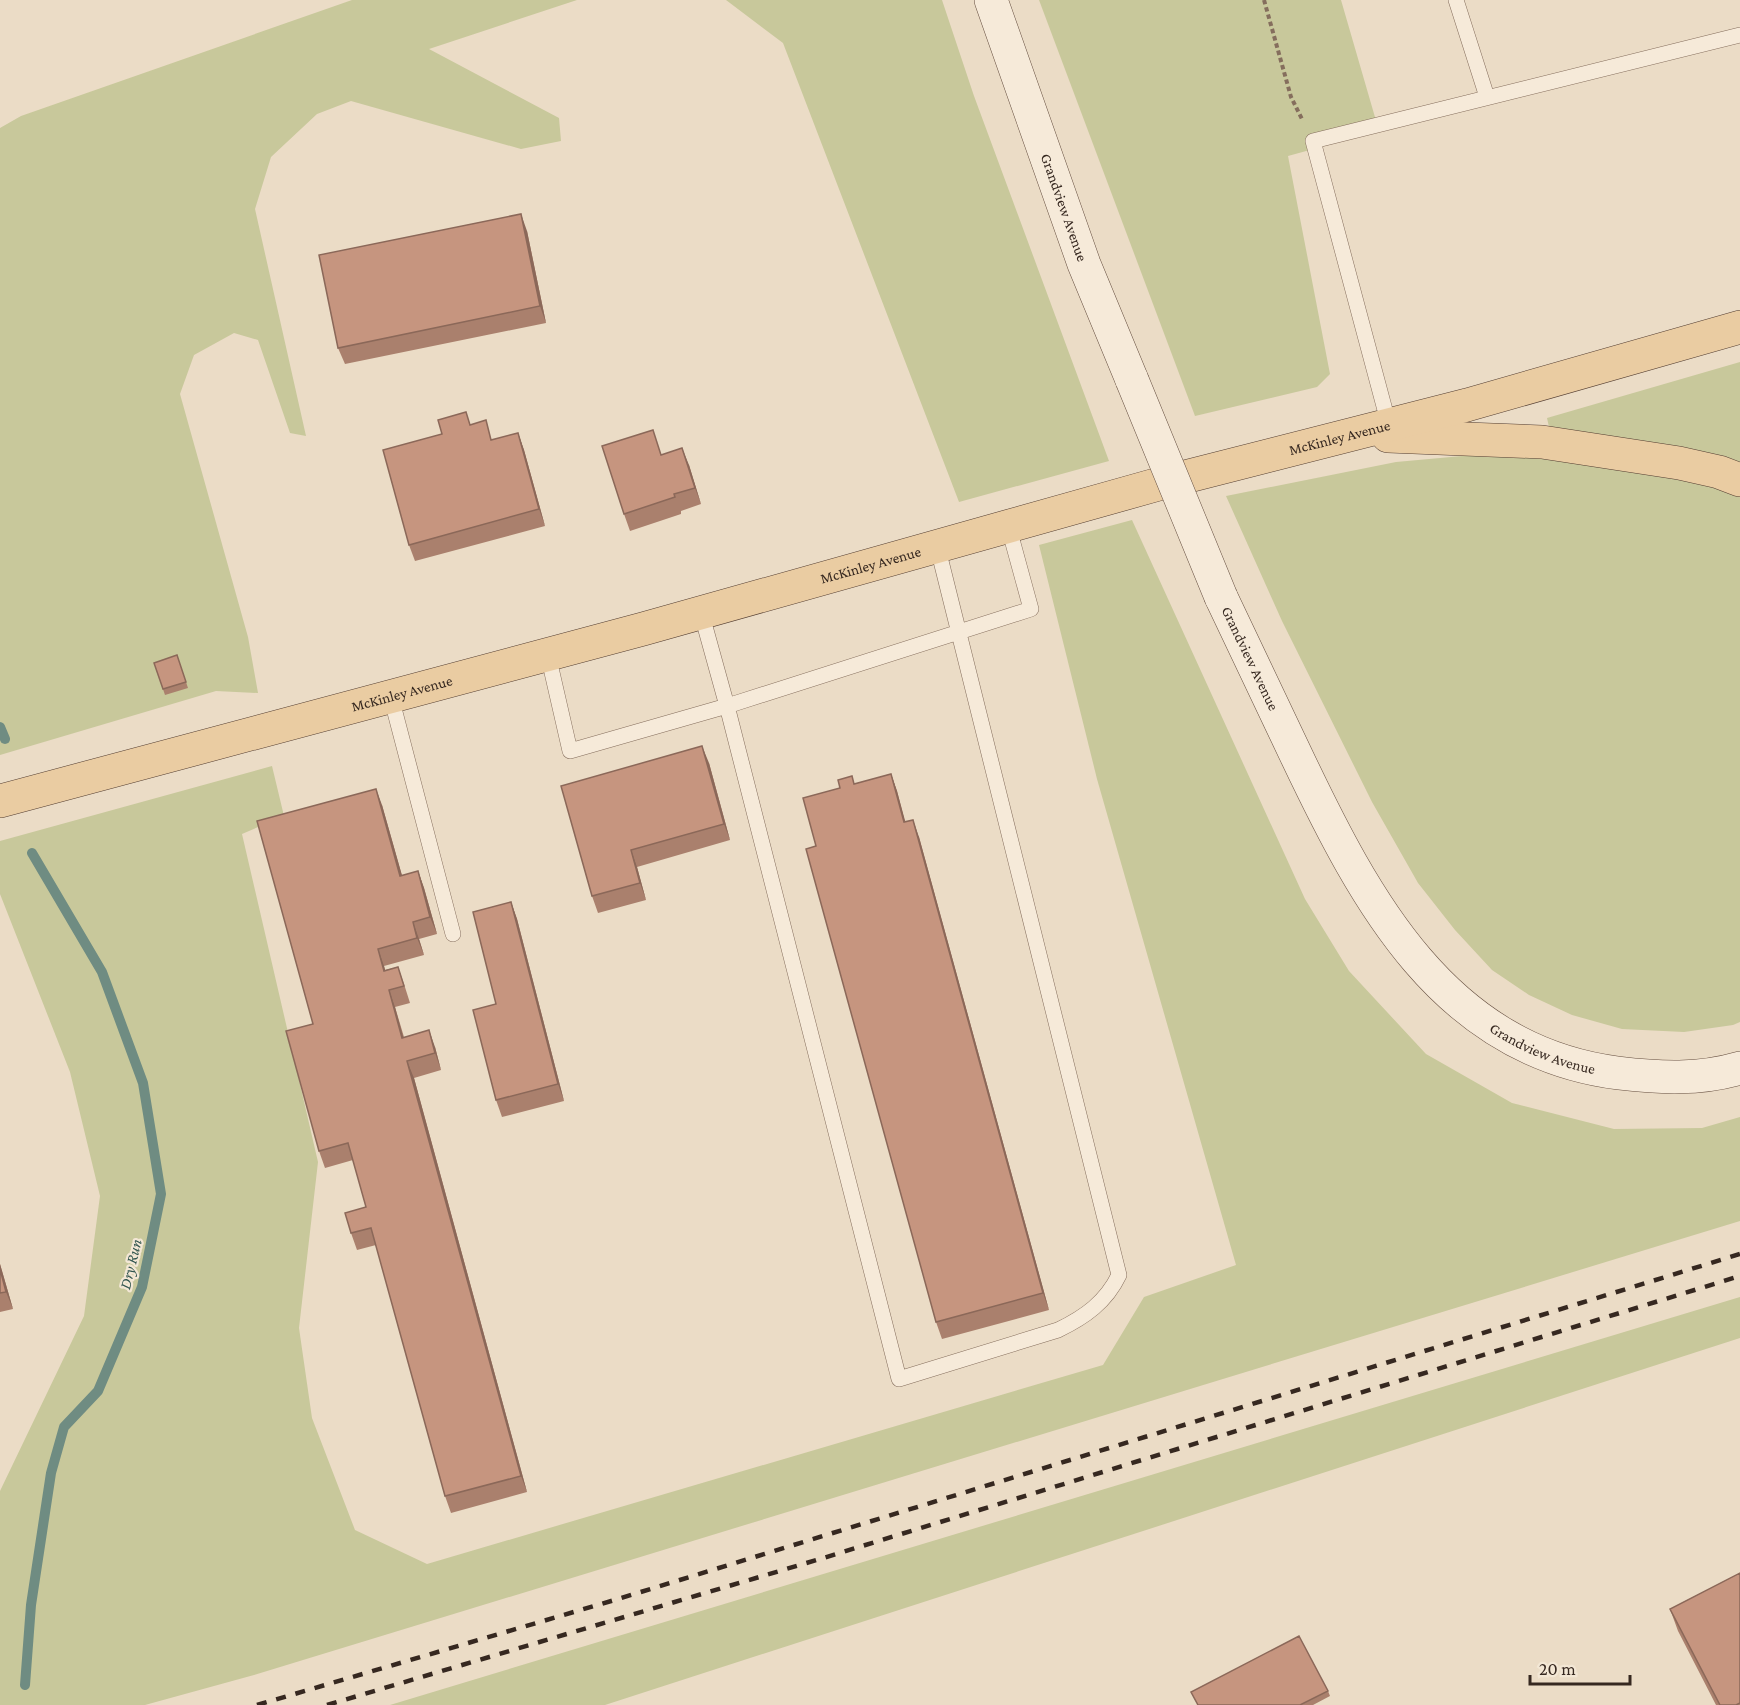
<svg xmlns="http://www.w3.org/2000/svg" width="1740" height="1705" font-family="'Crimson Pro',serif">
  <rect width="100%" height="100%" fill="#ebdcc6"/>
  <path fill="#c8c89b" d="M352 0H577L429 49 559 118 561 141 521 149 351 101 317 114 271 157 255 209 306 436 290 433 258 340 234 333 194 355 180 394 248 637 258 693 216 691 0 755V128L21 116Z
    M726 0H942L974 96 1109 461 959 502 783 43Z
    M1039 0H1341L1379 131 1288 156 1330 374 1317 387 1195 416Z
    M1740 362V466L1549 427 1547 418Z
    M1555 454 1679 477 1740 496V1022L1733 1025 1684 1032 1622 1029 1572 1015 1529 995 1492 970 1455 930 1418 883 1372 802 1282 621 1226 496 1396 462 1473 455Z
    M1132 520 1305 899 1349 971 1426 1054 1512 1103 1614 1129 1702 1128 1740 1117V1221L254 1675 145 1705H0V1491L84 1316 100 1196 70 1072 0 894V841L272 766 284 816 242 834 318 1162 299 1328 312 1418 355 1530 427 1564 1103 1365 1144 1297 1236 1265 1097 779 1039 545Z
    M1740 1297V1338L605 1705H390Z"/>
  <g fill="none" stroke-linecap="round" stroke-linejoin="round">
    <path stroke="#6f8c82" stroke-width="10" d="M0 727 5 739
      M25 1685 31 1605 51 1473 64 1427 98 1391 142 1287 161 1194 143 1083 102 972 32 853"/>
    <defs>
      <path id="lane" d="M1456 0 1487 97
        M1389 425 1313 141 1740 35
        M701 612 727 706 899 1379 1058 1330C1085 1317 1106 1302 1119 1275L937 545
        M548 655 570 751 727 706 1031 609 1008 525
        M391 697 453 934"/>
      <g id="secondary">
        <path id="s1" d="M991 0 1084 264 1132 380"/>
        <path id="s2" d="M1221 597C1246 650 1272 704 1297 757 1365 900 1444 1051 1618 1073 1660 1078 1699 1080 1740 1068"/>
      </g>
      <g id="primary">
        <path d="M1388 436 1542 442 1679 463 1719 472 1740 480"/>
        <path id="s3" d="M0 801 643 629 1173 480 1467 405 1740 327"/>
      </g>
    </defs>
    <use href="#lane" stroke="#856e5d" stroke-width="16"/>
    <use href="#secondary" stroke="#664f40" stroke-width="34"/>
    <use href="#primary" stroke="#533d31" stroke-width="34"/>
    <path stroke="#856e5d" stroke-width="4" stroke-dasharray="4.5 3" stroke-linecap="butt" d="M1264 0 1291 97 1303 121"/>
    <use href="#lane" stroke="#f6ead9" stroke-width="15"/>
    <use href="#secondary" stroke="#f6ead9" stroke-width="33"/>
    <use href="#primary" stroke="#eacca2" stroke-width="33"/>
    <path stroke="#362820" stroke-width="4.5" stroke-dasharray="10 10" stroke-linecap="butt" d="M257 1705 618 1599 1740 1254
      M327 1705 820 1559 1740 1276"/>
    <defs>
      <path id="secondary-bridge" d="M1132 380 1221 597"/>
    </defs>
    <use href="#secondary-bridge" stroke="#664f40" stroke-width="34" stroke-linecap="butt"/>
    <use href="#secondary-bridge" stroke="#f6ead9" stroke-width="33"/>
  </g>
  <path fill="#aa806d" d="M527 231 546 323 345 364 338 348Z
    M471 425 493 440 518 433 524 450 545 526 415 561 409 545 442 434Z
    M662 454 689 465 701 504 681 511V514L630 531 624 514Z
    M177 655 188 688 165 695 154 663Z
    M709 763 730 840 637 867 646 900 598 913 592 896 561 786Z
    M891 774 897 791 905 822 919 837 1049 1310 942 1339 936 1322 840 788 852 776 854 784Z
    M382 805 402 876 418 871 424 888 437 934 419 939 424 955 384 966 385 970 398 967 404 984 410 1003 395 1007 404 1037 435 1047 441 1070 414 1078 527 1492 451 1513 445 1496 376 1245 357 1250 351 1233 366 1207 353 1160 325 1168 319 1151Z
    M511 902 517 919 564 1101 502 1117 496 1100V1004Z
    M0 1264 13 1309 0 1312Z
    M1740 1573V1705H1716L1678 1631 1670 1609Z
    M1328 1691 1330 1696 1313 1705H1198L1191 1692Z"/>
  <path fill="#8b6859" d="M521 214 527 231 546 323 540 306Z
    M518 433 524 450 545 526 539 509Z
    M682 448 689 465 701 504 695 488Z
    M702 746 709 763 730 840 724 824Z
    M891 774 897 791 910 839 904 822Z
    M376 789 382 805 407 893 400 876Z
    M913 820 919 837 1049 1310 1043 1293Z
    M631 850 637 867 646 900 640 883Z
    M418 871 424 888 437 934 430 917Z
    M511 902 517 919 564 1101 558 1084Z
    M413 922 419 939 424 955 417 938Z
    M378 949 384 966 390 988 384 971Z
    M389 990 395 1007 408 1055 402 1038Z
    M429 1030 435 1047 441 1070 435 1053Z
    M407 1061 414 1078 527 1492 521 1476Z
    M0 1264 13 1309 6 1292 0 1269Z"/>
  <path fill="#c6957f" stroke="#8b6859" stroke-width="1.5" d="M521 214 540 306 338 348 319 255Z
    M466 412 470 425 486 420 491 440 518 433 539 509 409 545 383 450 442 434 438 420Z
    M653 430 661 455 682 448 695 488 674 494 675 497 624 514 602 446Z
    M177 655 186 682 163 689 154 663Z
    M702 746 724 824 631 850 640 883 592 896 561 786Z
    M891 774 904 822 913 820 1043 1293 936 1322 806 849 816 846 803 798 840 788 838 780 852 776 854 784Z
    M376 789 400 876 418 871 430 917 413 922 417 938 378 949 384 971 398 967 404 986 389 990 402 1038 429 1030 435 1053 407 1061 521 1476 445 1496 371 1228 351 1233 345 1213 366 1207 348 1143 319 1151 286 1031 313 1024 257 821Z
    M511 902 558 1084 496 1100 473 1010 496 1004 473 912Z
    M0 1269 6 1292 0 1293Z
    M1740 1573V1703L1736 1705H1720L1670 1609Z
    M1299 1636 1328 1691 1300 1705H1198L1191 1692Z"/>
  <g text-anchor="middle" stroke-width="4.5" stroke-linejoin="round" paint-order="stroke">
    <g font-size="15" fill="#362820" stroke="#f3e7d5">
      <text dy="5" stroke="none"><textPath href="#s1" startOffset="220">Grandview Avenue</textPath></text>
      <text dy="5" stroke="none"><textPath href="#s3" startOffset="1388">McKinley Avenue</textPath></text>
      <text dy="5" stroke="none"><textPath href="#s3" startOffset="902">McKinley Avenue</textPath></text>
      <text dy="5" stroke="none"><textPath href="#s2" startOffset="68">Grandview Avenue</textPath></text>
      <text dy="5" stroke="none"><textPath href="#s3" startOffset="416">McKinley Avenue</textPath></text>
      <text dy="5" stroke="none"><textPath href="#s2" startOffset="570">Grandview Avenue</textPath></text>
    </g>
    <g font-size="16" font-style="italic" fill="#30544e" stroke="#f3e7d5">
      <text transform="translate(130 1264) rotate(-76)" y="6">Dry Run</text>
    </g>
  </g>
  <path d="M1530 1675v9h100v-9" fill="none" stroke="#362820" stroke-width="3"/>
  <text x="1539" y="1675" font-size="18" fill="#362820" stroke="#f3e7d5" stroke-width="4.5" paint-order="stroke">20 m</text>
</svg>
